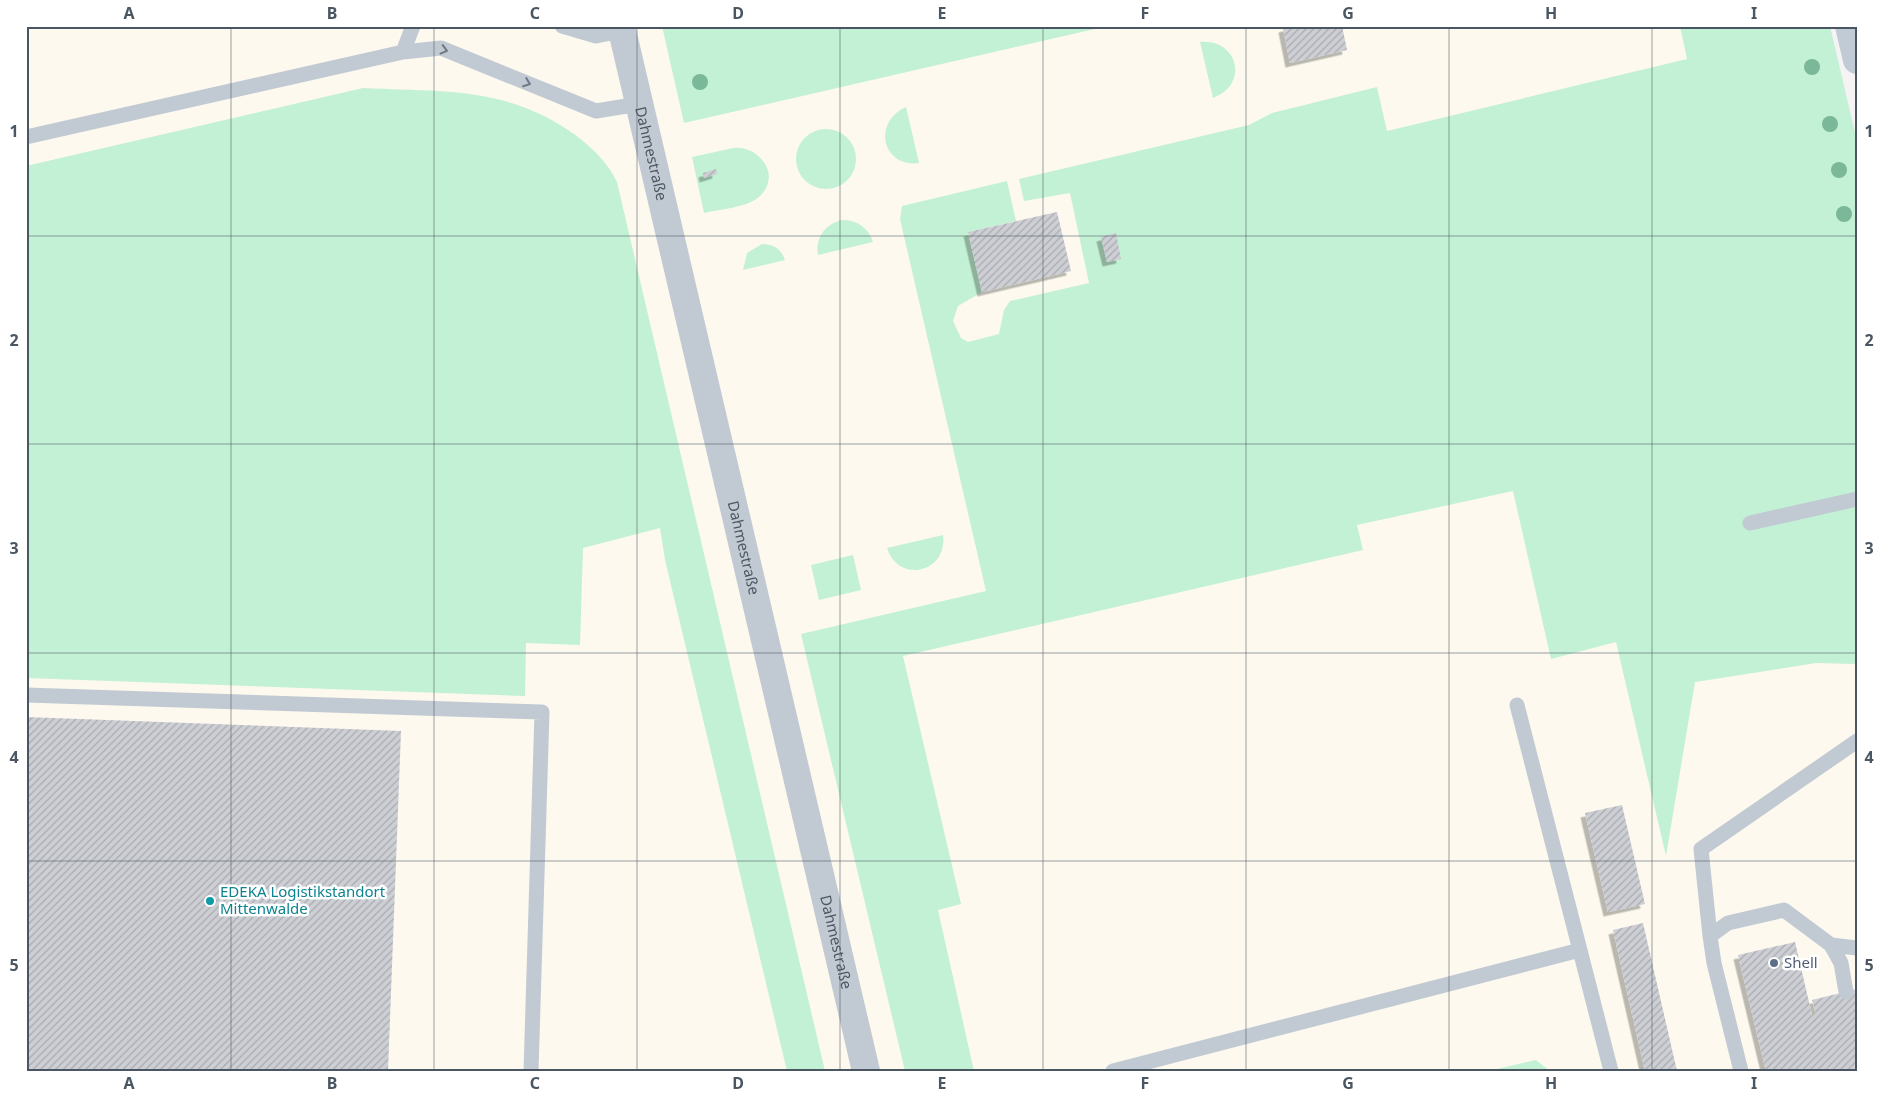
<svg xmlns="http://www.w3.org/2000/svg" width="1883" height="1097" font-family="'Noto Sans',sans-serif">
  <defs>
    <pattern id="building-hatch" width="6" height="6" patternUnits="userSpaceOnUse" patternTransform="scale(1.25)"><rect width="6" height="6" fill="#cdcfd5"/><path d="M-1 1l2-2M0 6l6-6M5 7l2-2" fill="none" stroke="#a8abb0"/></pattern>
    <filter id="shadow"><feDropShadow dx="-4.5" dy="4.5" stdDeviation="0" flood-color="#0004"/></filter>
  </defs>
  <rect width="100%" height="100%" fill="#f5f3f3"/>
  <path fill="#fdf9ef" d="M26 26H1777L1696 682 1816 663 1857 664V1071H26Z"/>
  <path fill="#c3f1d5" d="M662 26H1108L684 123Z
    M1680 26H1830L1857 141V664L1816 663 1695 682 1666 856 1616 642 1551 659 1513 491 1357 525 1363 550 903 656 961 904 938 910 974 1071H905L801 634 986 591 900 219 902 206 1007 181 1016 221 968 232 982 292 958 306 953 321 961 338 968 342 999 334 1004 310 1010 301 1089 283 1070 193 1024 201 1019 179 1249 125 1272 113 1377 87 1387 131 1687 59Z
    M1200 42C1239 39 1249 85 1213 98Z
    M363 88C438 92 503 86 568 130 588 143 607 161 617 182L825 1071H787L665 560 660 528 583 548 580 645 526 643 525 696 26 678V166Z
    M906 107 919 163C882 168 872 122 906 107Z
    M796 159a30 30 0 1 1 60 0a30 30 0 1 1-60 0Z
    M733 148C759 145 782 175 760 196 747 208 721 209 704 213L692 157Z
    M842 220C857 220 868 227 873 242L818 255C815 238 825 224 842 220Z
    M762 244C774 244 781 249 785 260L743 270 747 253Z
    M943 535C948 573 898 584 887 548Z
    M853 555 861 590 819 600 811 565Z
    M1536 1060 1550 1071H1488Z"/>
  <path fill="url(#building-hatch)" filter="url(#shadow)" d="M1291 26H1342L1347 50 1290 63 1283 28Z
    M716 169 717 174 704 178 703 173Z
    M1057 212 1071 271 982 292 968 232Z
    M1116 233 1121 259 1107 262 1101 237Z
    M26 717 401 731 388 1071H26Z
    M1622 805 1645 904 1608 912 1585 813Z
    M1643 923 1677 1071H1645L1613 930Z
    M1795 942 1812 1015H1816L1812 1000 1857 989V1071H1829L1828 1067 1825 1068 1826 1071H1766L1738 955Z"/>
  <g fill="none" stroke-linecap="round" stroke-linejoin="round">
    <path stroke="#c1cad2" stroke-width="15" d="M562 26 596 36 622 31
      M403 52 413 26
      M26 137 403 52 441 48 596 111 639 104
      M1750 523 1857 499
      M26 695 542 712 531 1071
      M1517 705 1611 1071
      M1710 936 1701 849 1857 741
      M1831 945 1841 963 1846 992
      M1113 1071 1580 950
      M1741 1071 1714 963 1710 936 1728 923 1784 910 1831 945 1857 948"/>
    <path stroke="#c1cad2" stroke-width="28" id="s1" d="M621 26 866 1071"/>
    <path stroke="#c1cbd6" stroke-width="28" d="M1849 26 1857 60"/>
  </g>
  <g fill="#7bb799">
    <circle cx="1812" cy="67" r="8"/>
    <circle cx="700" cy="82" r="8"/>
    <circle cx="1830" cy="124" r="8"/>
    <circle cx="1839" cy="170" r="8"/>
    <circle cx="1844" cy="214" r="8"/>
  </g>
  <defs><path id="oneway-chevron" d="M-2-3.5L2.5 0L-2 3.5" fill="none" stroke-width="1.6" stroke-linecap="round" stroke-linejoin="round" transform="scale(1.25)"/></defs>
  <g stroke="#6e7983">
    <use href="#oneway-chevron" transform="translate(444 50) rotate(15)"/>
    <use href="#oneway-chevron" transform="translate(527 83) rotate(21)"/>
  </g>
  <path fill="none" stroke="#4a5661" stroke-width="1" stroke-opacity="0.55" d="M231 26V1071M434 26V1071M637 26V1071M840 26V1071M1043 26V1071M1246 26V1071M1449 26V1071M1652 26V1071M26 236H1857M26 444H1857M26 653H1857M26 861H1857"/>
  <circle fill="#0f9aa8" stroke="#fff" stroke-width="2" cx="210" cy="901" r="5"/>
  <circle fill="#5c6f8a" stroke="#fff" stroke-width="2" cx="1774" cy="963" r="5"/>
  <g text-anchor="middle" stroke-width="5" stroke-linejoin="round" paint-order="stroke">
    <g font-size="15" fill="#4a5661" stroke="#fff">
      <text dy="5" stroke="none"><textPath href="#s1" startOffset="131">Dahmestraße</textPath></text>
      <text dy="5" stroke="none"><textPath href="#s1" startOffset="536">Dahmestraße</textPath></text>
      <text dy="5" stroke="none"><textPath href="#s1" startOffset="941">Dahmestraße</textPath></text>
    </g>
    <g font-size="15" fill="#0d838f" stroke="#fff" text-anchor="start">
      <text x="220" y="897">EDEKA Logistikstandort<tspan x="220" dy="17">Mittenwalde</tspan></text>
    </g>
    <g font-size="15" fill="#4e5e75" stroke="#fff" text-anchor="start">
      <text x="1784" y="968">Shell</text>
    </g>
  </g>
  <rect width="1883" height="1097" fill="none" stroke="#ffffff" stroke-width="55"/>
  <rect x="28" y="28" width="1828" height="1042" fill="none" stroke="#4a5661" stroke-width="2"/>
  <g font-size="16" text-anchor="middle" font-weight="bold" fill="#4a5661">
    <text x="129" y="19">A</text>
    <text x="332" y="19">B</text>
    <text x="535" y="19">C</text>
    <text x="738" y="19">D</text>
    <text x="942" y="19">E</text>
    <text x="1145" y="19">F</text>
    <text x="1348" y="19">G</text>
    <text x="1551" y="19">H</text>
    <text x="1754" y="19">I</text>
    <text x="14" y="137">1</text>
    <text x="1869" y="137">1</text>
    <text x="14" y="346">2</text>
    <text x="1869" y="346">2</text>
    <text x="14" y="554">3</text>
    <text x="1869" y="554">3</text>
    <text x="14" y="763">4</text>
    <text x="1869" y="763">4</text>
    <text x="14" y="971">5</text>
    <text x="1869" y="971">5</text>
    <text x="129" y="1089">A</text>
    <text x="332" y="1089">B</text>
    <text x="535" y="1089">C</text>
    <text x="738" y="1089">D</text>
    <text x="942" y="1089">E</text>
    <text x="1145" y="1089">F</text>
    <text x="1348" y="1089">G</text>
    <text x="1551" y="1089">H</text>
    <text x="1754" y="1089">I</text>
  </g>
</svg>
